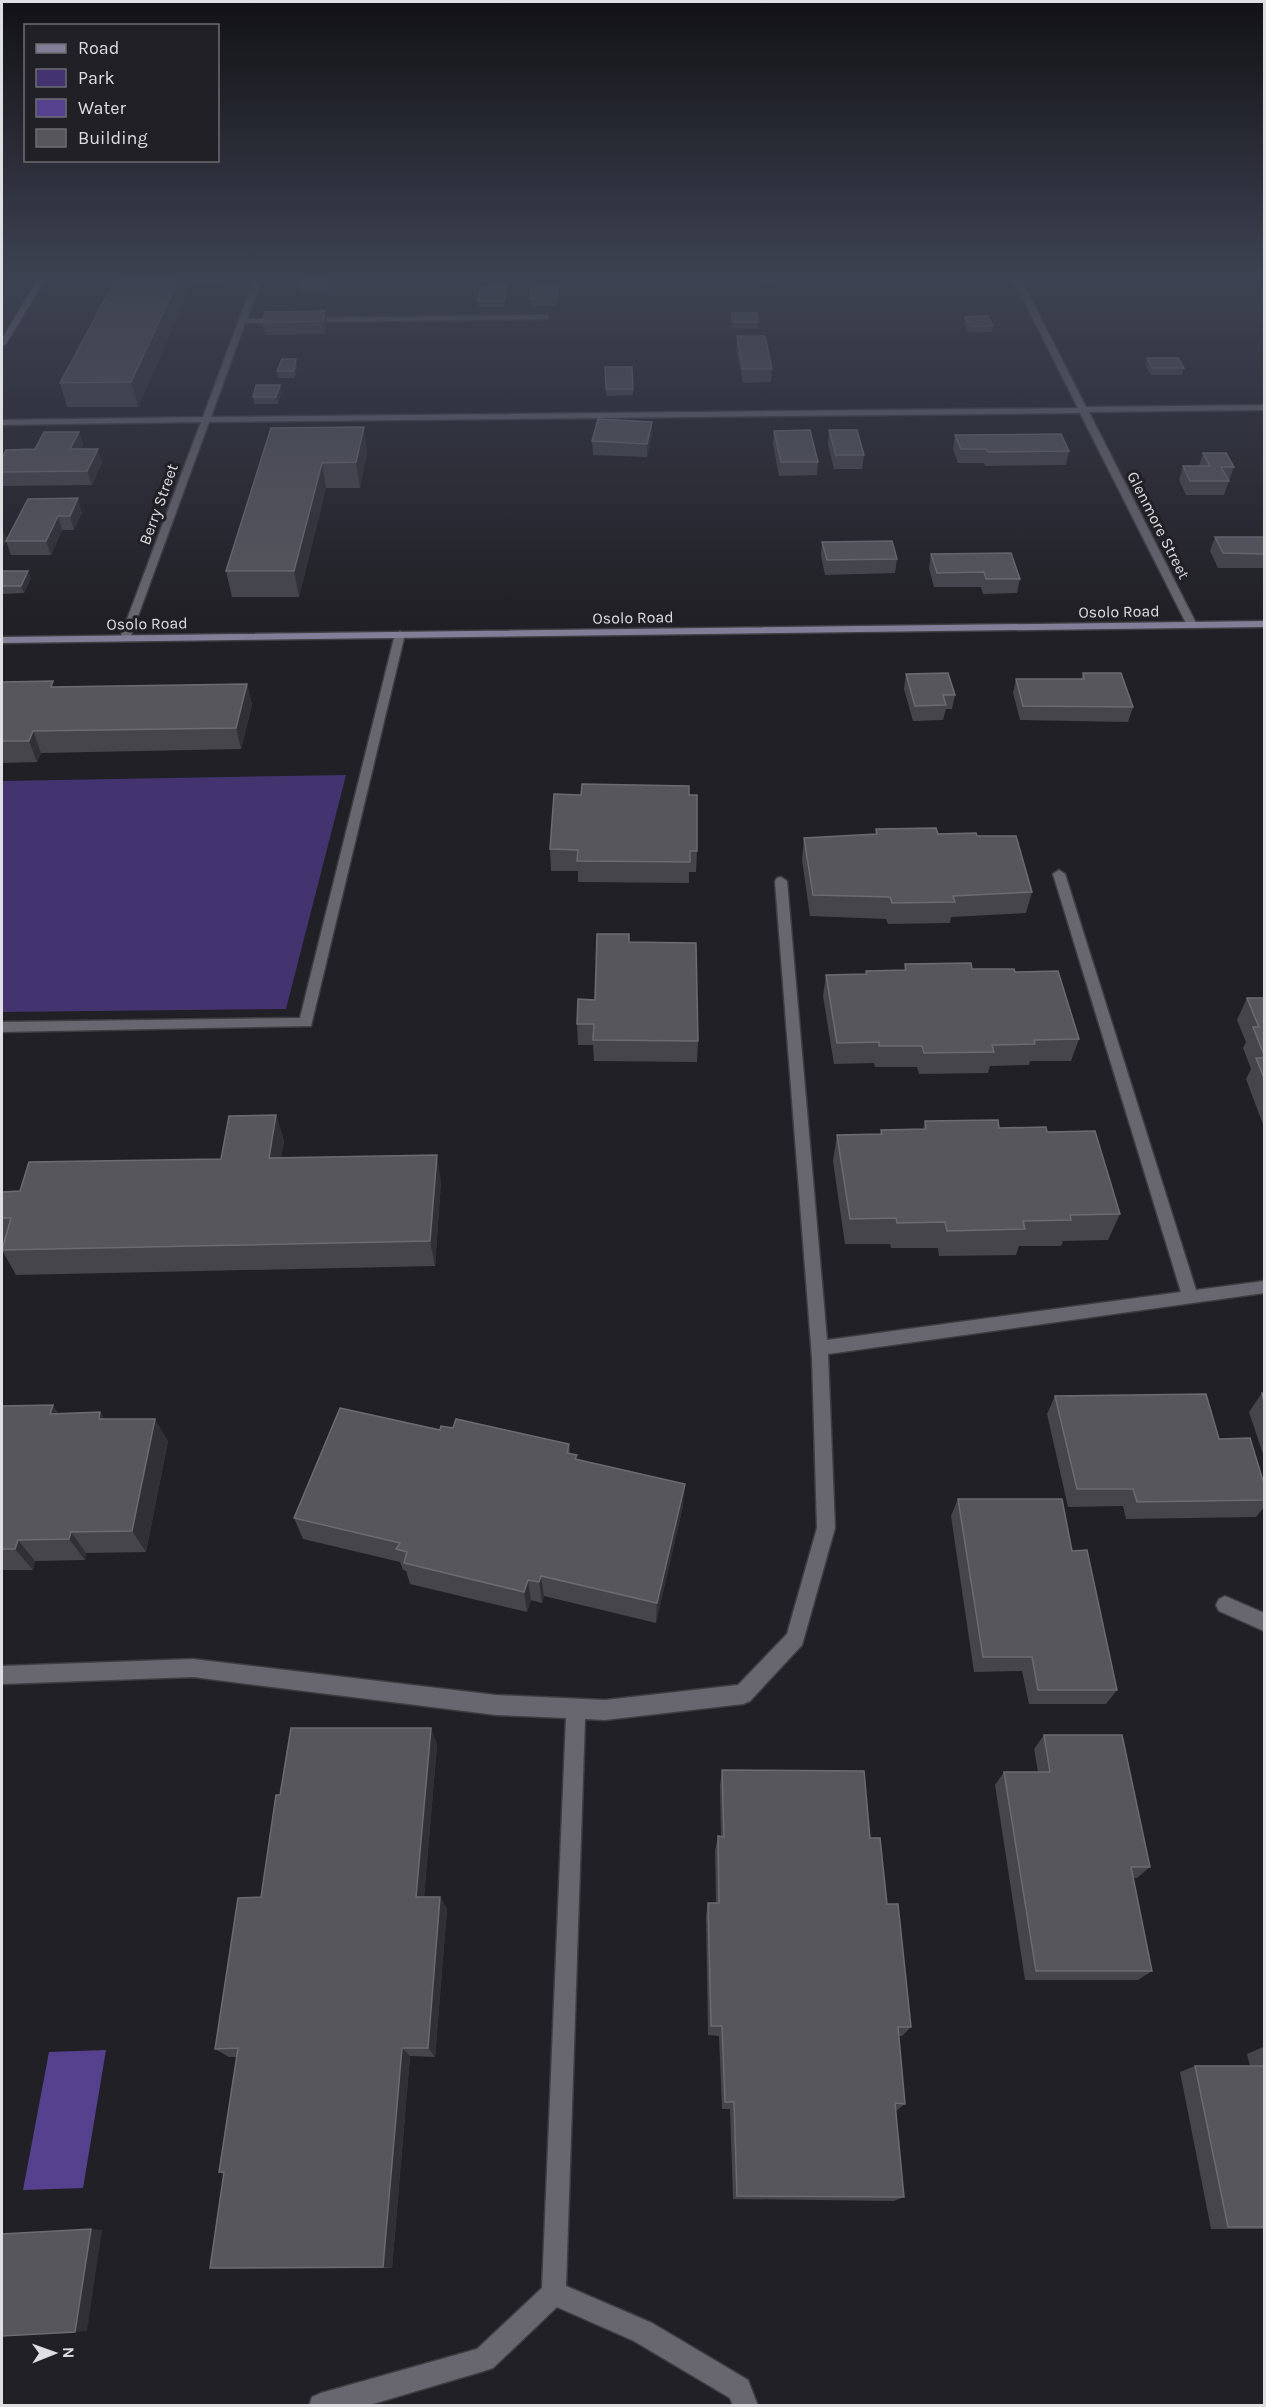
<svg xmlns="http://www.w3.org/2000/svg" width="1266" height="2407" font-family="Karla,sans-serif">
  <rect width="100%" height="100%" fill="#212026"/>
  <path fill="#43346f" d="M346 775 286 1009 2 1012V781Z"/>
  <path fill="#56418f" d="M106 2050 83 2188 23 2190 49 2052Z"/>
  <g fill="none" stroke-linecap="round" stroke-linejoin="round">
    <defs>
      <path id="street" d="M254 279H262L247 319H281L285 321 281 323H245L211 417 1078 408 1013 279H1021L1086 407 1264 405V410L1089 412 1197 625 1192 628 1187 625 1080 413 209 422 130 638 121 640 120 638 201 422 2 425V420L203 417Z
        M545 315H548V319L308 322 304 320 308 318Z
        M400 631 405 634 311 1026 2 1032V1022L300 1018 395 634Z
        M1059 870 1065 874 1196 1290 1264 1281V1293L828 1354 835 1528 802 1645 750 1701 743 1704 605 1720 585 1719 566 2286 652 2323 748 2380 758 2406H733L730 2398 634 2341 557 2307 493 2368 484 2371 366 2406H309L312 2397 321 2393 477 2349 542 2288 566 1718 496 1715 193 1677 2 1684V1666L193 1659 496 1695 605 1700 738 1685 787 1634 817 1528 812 1358 775 881 777 878 781 877 787 881 827 1340 1181 1292 1053 874Z
        M1225 1596 1264 1613V1631L1219 1611 1216 1605 1219 1599Z"/>
      <path id="secondary" d="M38 279H45L6 344 2 346V339Z
        M1264 621V627L2 643V637Z"/>
    </defs>
    <use href="#street" stroke="#3e3d42" stroke-width="3"/>
    <use href="#secondary" stroke="#3e3d42" stroke-width="3"/>
    <use href="#street" fill="#68676f" fill-rule="evenodd"/>
    <use href="#secondary" fill="#827e98" fill-rule="evenodd"/>
  </g>
  <path fill="#46454c" d="M116 279H223L221 284H192L138 407H67L60 383Z
    M301 279H328V283L327 292 301 293 300 286Z
    M759 279H776L775 285H759Z
    M558 287 557 306H530V299Z
    M506 292 504 307H479L478 301Z
    M325 311 327 324 325 334 265 335 262 323Z
    M732 313 758 322V329L732 328Z
    M965 317 993 326 992 332 969 333 964 323Z
    M737 336 772 369 771 382 743 383 736 349Z
    M1147 358 1184 368 1182 375H1151L1145 365Z
    M297 365 295 378H278L277 371Z
    M605 367 633 389V395L606 396Z
    M280 385 281 391 278 404H254L253 397Z
    M271 428 367 452 360 488H326L299 597H232L226 571Z
    M829 430 864 455 862 469H834L828 444Z
    M774 431 818 462 817 475 779 476 773 444Z
    M79 432 83 445 81 449 102 462 92 485 2 486V458L35 449Z
    M652 435 647 457 593 455 592 441Z
    M955 435 1069 451 1066 465 985 466 984 463H958L953 449Z
    M1203 453 1234 467 1224 495H1186L1179 480 1183 466H1199Z
    M28 499 82 512 74 530H62L51 555H11L6 541Z
    M1215 537H1264V568H1218L1210 551Z
    M822 542 897 559 895 573 825 575 821 556Z
    M931 554 1020 579 1017 593 983 594 981 587H934L929 568Z
    M2 571 31 578 24 593 2 594Z
    M1083 673 1133 707 1128 722 1020 720 1013 693 1016 679H1081Z
    M906 674 955 695 952 709H946L943 720 913 721 904 689Z
    M2 682 55 687 247 684 252 705 241 749 41 753 37 762 2 763Z
    M689 795 697 851 696 872H689V883L578 882V871H551L550 849Z
    M876 829 977 836 1032 892 1026 913 951 917 950 923 888 924 886 919 810 916 802 860 804 838 875 835Z
    M629 942 698 1041 697 1062 594 1061 593 1045H578L577 1024 595 1000Z
    M905 964 1015 972 1079 1039 1071 1061H1030L1029 1065 990 1066 988 1073 919 1074 917 1067H875L874 1063 834 1064 823 996 826 975 865 974 866 971 904 970Z
    M1247 998H1264V1127L1246 1079 1251 1069 1243 1048 1246 1042 1237 1020Z
    M276 1115 284 1141 281 1158 441 1181 435 1266 16 1275 2 1250 3 1244 2 1242V1192L20 1191 221 1159Z
    M925 1121 1047 1132 1120 1214 1108 1240 1063 1241 1061 1246H1019L1016 1255 939 1256 938 1248H891L890 1244H845L833 1161 837 1135 880 1134 881 1130 923 1129Z
    M1262 1393H1264V1457L1249 1412Z
    M1055 1396 1219 1439 1264 1484V1507L1256 1517 1126 1519 1123 1506 1068 1507 1047 1414Z
    M2 1406 105 1419 168 1441 146 1552 86 1553 85 1560 35 1561 33 1570H2Z
    M453 1428 569 1444 570 1454 577 1460 683 1506 656 1623 544 1596 542 1603 531 1600 527 1612 410 1584 406 1571 403 1570 400 1562 303 1539 294 1518 440 1430Z
    M958 1499 1072 1551 1117 1690 1106 1704H1029L1022 1671 974 1672 951 1516Z
    M431 1728 437 1745 424 1897H440L447 1909 435 2057 410 2056 392 2268 226 2269 210 2268 224 2174 219 2172 237 2057H229L215 2049 261 1897 280 1795Z
    M1044 1735 1150 1867 1137 1878H1133L1152 1971 1138 1980H1025L995 1785 1004 1772H1038L1034 1749Z
    M722 1770 870 1838 887 1904 911 2027 902 2036H899L905 2104 896 2111 904 2197 894 2201 733 2199 730 2109H722L719 2036 708 2035 706 1916 708 1903H716L715 1851 718 1836 721 1837 720 1786Z
    M1263 2047H1264V2229H1211L1180 2072 1195 2066H1250L1247 2054Z"/>
  <path fill="#313036" d="M179 279H191L192 284 138 407 131 382Z
    M327 279H328V283L327 292 326 286Z
    M506 286V292L504 307V301Z
    M325 311 327 324 325 334 323 321Z
    M296 359 297 365 295 378 294 371Z
    M280 385 281 391 278 404 276 397Z
    M652 422V435L647 457V444Z
    M364 427 367 452 360 488 356 462Z
    M79 432 83 445 74 463 70 449Z
    M98 449 102 462 92 485 87 471Z
    M322 463 326 488 299 597 294 571Z
    M78 498 82 512 74 530 70 516Z
    M58 516 62 530 51 555 46 541Z
    M4 532 7 539 2 550V537Z
    M28 571 31 578 24 593 21 586Z
    M247 684 252 705 241 749 236 728Z
    M33 731 41 753 37 762 29 741Z
    M276 1115 284 1141 277 1184 269 1158Z
    M437 1155 441 1181 435 1266 430 1241Z
    M53 1405 68 1428 50 1414Z
    M100 1412 114 1435 99 1419Z
    M155 1419 168 1441 146 1552 132 1531Z
    M685 1484 683 1506 656 1623 657 1603Z
    M71 1532 86 1553 85 1560 69 1539Z
    M18 1540 35 1561 33 1570 15 1549Z
    M541 1576 544 1596 542 1603 539 1582Z
    M528 1580 531 1600 527 1612 524 1592Z
    M431 1728 437 1745 423 1910 416 1897Z
    M440 1897 447 1909 435 2057 428 2048Z
    M402 2048 410 2056 392 2268 383 2267Z
    M91 2229 102 2230 87 2331 75 2332Z"/>
  <path fill="#57565d" stroke="#6c6b72" stroke-width="1.5" d="M116 279H179L131 382 60 383Z
    M301 279H327L326 286H300Z
    M481 286H506L504 301H478Z
    M531 287H558L557 299H530Z
    M325 311 323 321 262 323 265 312Z
    M732 313H757L758 322H732Z
    M988 316 993 326H970L965 317Z
    M737 336H765L772 369H743Z
    M1147 358H1178L1184 368H1152Z
    M282 359H296L294 371H277Z
    M605 367H632L633 389H606Z
    M256 385H280L276 397H253Z
    M598 419 652 422 647 444 592 441Z
    M364 427 356 462 322 463 294 571H226L271 428Z
    M810 430 818 462H781L774 431Z
    M829 430H857L864 455H836Z
    M44 432H79L70 449H98L87 471 2 472V458L6 450 35 449Z
    M1061 434 1069 451 988 452 986 449H961L955 435Z
    M1203 453H1226L1234 467H1221L1229 481H1190L1183 466H1210Z
    M78 498 70 516H58L46 541H6L28 499Z
    M1215 537H1264V554L1223 553Z
    M892 541 897 559 827 560 822 542Z
    M1011 553 1020 579H986L984 572 937 573 931 554Z
    M2 571H28L21 586H2Z
    M948 673 955 695H943L946 705 915 706 906 674Z
    M1083 673H1121L1133 707 1023 706 1016 679H1084Z
    M53 681 51 687 247 684 236 728 33 731 29 741H2V682Z
    M582 784 689 786V795H697V851H690V862L577 861 578 850 550 849 554 794 581 795Z
    M936 828 938 834 976 833 977 836H1016L1032 892 953 896 955 902 892 903 890 897 813 895 804 838 877 834 876 829Z
    M597 934H629V942L696 943 698 1041 593 1040 594 1024H577L578 999 595 1000Z
    M971 963 972 969H1014L1015 972 1058 971 1079 1039 1034 1040 1035 1044 992 1045 994 1052 924 1053 922 1046H879V1042L837 1043 826 975 867 974 866 971 906 970 905 964Z
    M1247 998H1264V1055L1253 1027H1259Z
    M1256 1058H1264V1078Z
    M276 1115 269 1158 437 1155 430 1241 2 1250 11 1218H2V1192L20 1191 29 1162 221 1159 229 1116Z
    M998 1120 999 1128 1046 1127 1047 1132 1095 1131 1120 1214 1070 1215 1071 1220 1023 1221 1025 1229 947 1231 945 1222 897 1223 896 1218 850 1219 837 1135 882 1134 881 1130 926 1129 925 1121Z
    M1262 1393H1264V1402Z
    M1206 1394 1219 1439 1250 1438 1264 1484V1500L1137 1502 1133 1489H1077L1055 1396Z
    M53 1405 50 1414 100 1412 99 1419H155L132 1531 71 1532 69 1539 18 1540 15 1549H2V1406Z
    M340 1408 440 1430 441 1426 453 1428 456 1419 569 1444 567 1453 577 1455 575 1459 685 1484 657 1603 541 1576 539 1582 528 1580 524 1592 404 1563 407 1552 396 1549 400 1543 294 1518Z
    M958 1499H1062L1072 1551 1087 1550 1117 1690H1038L1032 1657H983Z
    M291 1728H431L416 1897H440L428 2048H402L383 2267 210 2268 224 2172H219L238 2048 215 2049 238 1898 261 1897 276 1795H280Z
    M1044 1735H1122L1150 1867H1131L1152 1971H1036L1004 1772H1050Z
    M722 1770 864 1771 870 1838H880L887 1904H898L911 2027H898L905 2104 895 2103 904 2197 737 2196 734 2102H725L722 2026H711L708 1903H719L718 1836 724 1837Z
    M1195 2066H1264V2227H1228Z
    M91 2229 75 2332 2 2336V2234Z"/>
  <linearGradient id="sky" x2="0" y2="1"><stop stop-color="#121215"/><stop offset="0.45" stop-color="#3d4252"/><stop offset="1" stop-color="#3d4252" stop-opacity="0"/></linearGradient>
  <rect width="1266" height="616" fill="url(#sky)"/>
  <g text-anchor="middle" stroke-width="6" stroke-linejoin="round" paint-order="stroke">
    <g font-size="16" fill="#dfdee3" stroke="#212026">
      <text transform="translate(158 504) rotate(-70)" y="6">Berry Street</text>
      <text transform="translate(1159 525) rotate(63)" y="6">Glenmore Street</text>
      <text transform="translate(1119 611) rotate(-1)" y="6">Osolo Road</text>
      <text transform="translate(633 617) rotate(-1)" y="6">Osolo Road</text>
      <text transform="translate(147 623) rotate(-1)" y="6">Osolo Road</text>
    </g>
  </g>
  <rect width="1266" height="2407" fill="none" stroke="#dfdee3" stroke-width="6"/>
  <rect x="24" y="24" width="195" height="138" fill="#212026" stroke="#6d6c72" stroke-width="1.5"/>
  <rect x="36" y="44" width="30" height="9" fill="#827e98" stroke="#6d6c72" stroke-width="1.5"/>
  <text x="78" y="54" font-size="18" fill="#dfdee3">Road</text>
  <rect x="36" y="69" width="30" height="18" fill="#43346f" stroke="#6d6c72" stroke-width="1.5"/>
  <text x="78" y="84" font-size="18" fill="#dfdee3">Park</text>
  <rect x="36" y="99" width="30" height="18" fill="#56418f" stroke="#6d6c72" stroke-width="1.5"/>
  <text x="78" y="114" font-size="18" fill="#dfdee3">Water</text>
  <rect x="36" y="129" width="30" height="18" fill="#57565d" stroke="#6d6c72" stroke-width="1.5"/>
  <text x="78" y="144" font-size="18" fill="#dfdee3">Building</text>
  <g transform="translate(54 2353) rotate(89)" stroke="#212026" stroke-width="4.5" paint-order="stroke">
  <path d="M0-4.5L10 22L0 15L-10 22Z" fill="#dfdee3"/>
  <text y="-9" font-size="16" font-weight="bold" text-anchor="middle" fill="#dfdee3">N</text>
  </g>
</svg>
